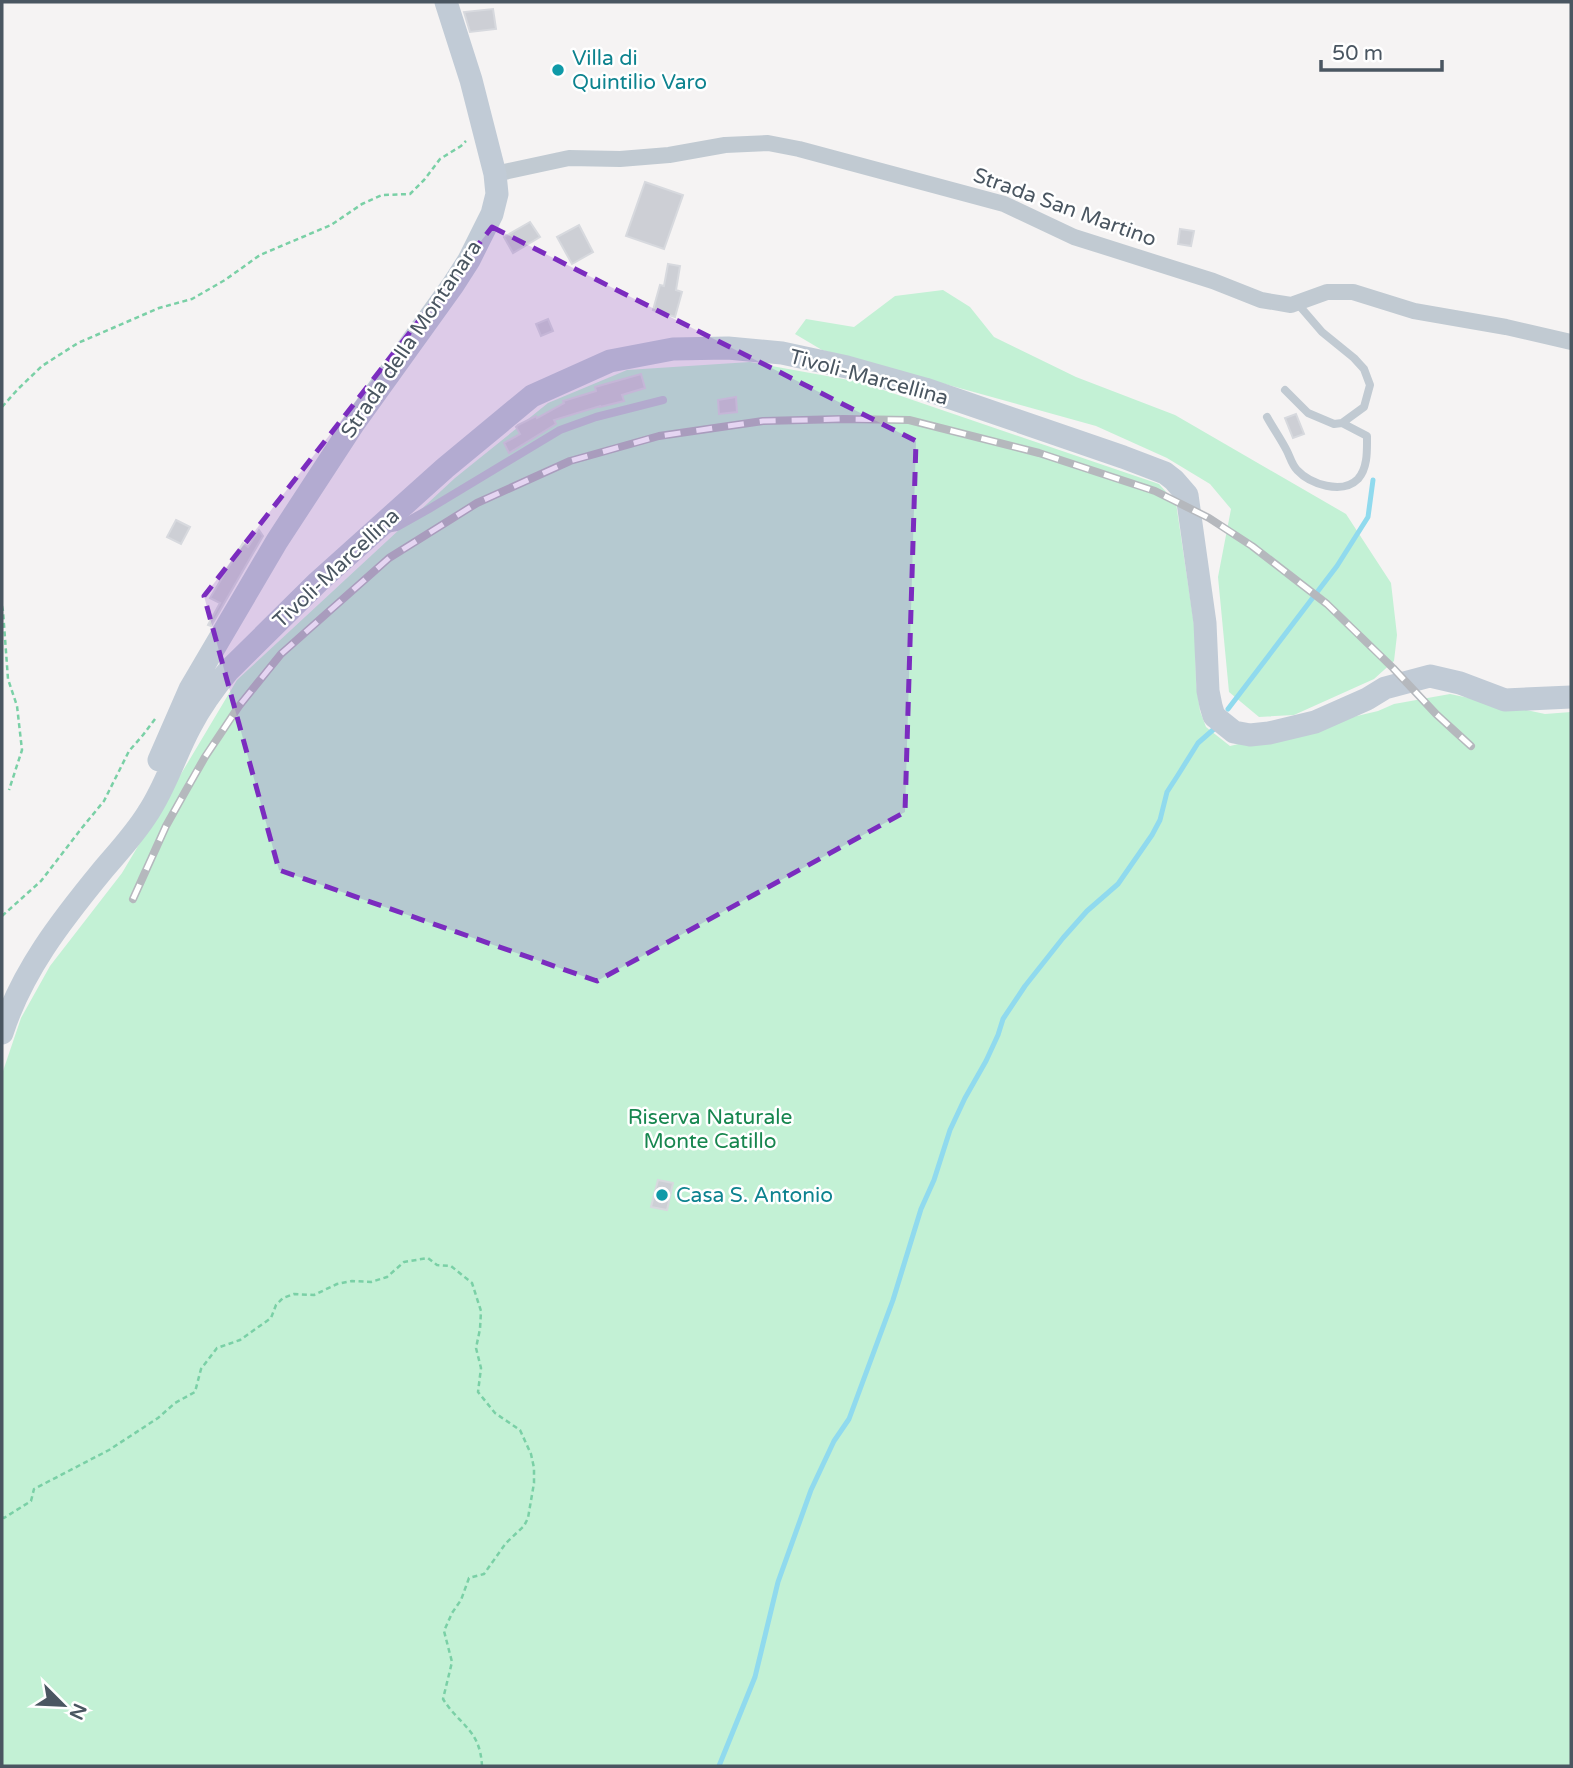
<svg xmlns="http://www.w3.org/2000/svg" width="1573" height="1768" font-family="'Varela Round',sans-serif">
  <rect width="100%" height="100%" fill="#f5f3f3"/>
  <path fill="#c3f1d5" d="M943 290 970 307 994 337 1076 377 1175 415 1346 514 1391 583 1397 635 1394 661 1374 679 1294 715 1259 717 1229 692 1218 577 1231 509 1210 484 1167 458 1096 426 822 350 795 334 806 319 854 327 895 296Z
    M750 362 860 382 1159 484 1176 503 1195 631 1196 682 1200 711 1206 727 1230 746 1378 711 1394 704 1450 694 1545 714 1571 712V1766H2V1074L21 1018 50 966 122 873 237 680 455 478 548 403 627 370Z"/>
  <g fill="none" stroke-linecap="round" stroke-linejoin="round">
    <path stroke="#90daee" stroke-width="5" d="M1228 709 1337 566 1368 517 1373 480
      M719 1766 755 1677 778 1582 811 1490 834 1441 849 1419 893 1300 921 1209 934 1180 950 1130 965 1098 986 1061 998 1035 1003 1019 1025 986 1063 938 1087 911 1118 884 1152 835 1160 820 1167 792 1178 775 1198 743 1214 729"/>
  </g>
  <path fill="#cdcfd5" stroke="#d7d9de" stroke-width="2" d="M493 9 496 29 470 32 464 12Z
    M645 182 683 195 664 249 626 236Z
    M530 222 540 237 513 253 504 237Z
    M579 225 593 252 572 264 557 237Z
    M1180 229 1194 231 1191 246 1178 244Z
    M668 264 680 266 676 290 682 292 675 317 653 310 660 285 664 286Z
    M548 319 553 331 541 336 536 324Z
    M641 374 645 388 622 395 624 401 600 407V406L554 420 556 424 509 453 504 443 520 434 516 427 518 425 536 416 537 418 564 403 563 401 596 391 595 387Z
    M736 397 737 412 719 414 718 400Z
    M1296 414 1304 434 1293 438 1285 418Z
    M176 520 190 527 181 544 167 537Z
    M259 530 263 536 211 626 208 625 220 603 210 598 243 543 248 547Z
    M658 1180 673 1183 667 1210 651 1207Z"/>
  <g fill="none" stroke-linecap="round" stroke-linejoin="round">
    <path stroke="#7ad0a6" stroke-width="2.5" stroke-dasharray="5 3.5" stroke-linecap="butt" d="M2 407 18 389 42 366 78 343 159 308 192 299 225 280 260 255 331 225 362 204 382 195 410 194 424 180 440 159 461 146 466 141
      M2 606 3 611 8 679 17 706 22 750 9 790
      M2 916 41 881 81 829 104 801 129 751 143 735 155 719
      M2 1517 4 1518 31 1501 34 1489 109 1450 158 1418 175 1403 195 1392 201 1369 217 1348 240 1340 271 1318 276 1305 283 1298 294 1294 314 1295 337 1284 352 1281 371 1282 387 1277 404 1262 428 1258 437 1265 451 1266 472 1283 481 1311 480 1329 476 1348 481 1368 478 1392 495 1413 520 1430 531 1454 534 1468V1483L528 1518 524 1526 506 1543 484 1574 469 1578 461 1600 452 1613 444 1631 452 1662 443 1699C460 1726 480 1729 482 1766"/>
    <path stroke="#c1cad2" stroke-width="8" d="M1285 390 1308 413 1334 424 1342 423 1364 407 1370 385 1364 369 1354 358 1322 332 1297 303
      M1267 417C1273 428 1281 439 1287 451 1290 457 1292 465 1297 470 1310 484 1342 495 1358 479 1368 468 1367 450 1367 436L1342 423
      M386 529 397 527 429 509 560 430 596 417 663 400"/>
    <path stroke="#c1cad2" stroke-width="16" d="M495 174 569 158 620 159 669 155 725 145 768 143 799 149 1004 204 1074 237 1213 281 1261 300 1291 305 1327 292H1353L1414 311 1506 327 1571 342"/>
    <path stroke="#c1cbd6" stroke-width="23" d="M159 760 190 689 277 541 354 423 453 285 469 260 492 214 497 194 495 174 471 80 446 2
      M2 1033C22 971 61 921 102 871 118 852 135 834 148 813 166 786 175 755 190 727 201 706 214 688 229 670L318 582 445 468 532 396 610 361 673 349 728 348 782 353 847 367 925 389 1123 457 1165 473 1174 480 1187 495 1205 623 1208 691 1211 706 1214 716 1234 732 1250 735 1269 733 1315 722 1367 699 1385 688 1430 676 1460 683 1505 700 1571 697"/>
    <defs>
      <path id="rail" d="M133 899 166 826 185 792 205 757 239 706 281 654 389 558 477 503 570 461 659 436 763 421 843 419 909 420 1039 453 1155 491 1209 518 1252 546 1327 604 1393 668 1436 714 1471 746"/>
    </defs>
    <use href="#rail" stroke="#b5b8bd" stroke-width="8"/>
    <use href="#rail" stroke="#fff" stroke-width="5" stroke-dasharray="16" stroke-linecap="butt"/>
  </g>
  <path fill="#7b2cbf" fill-opacity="0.2" stroke="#7b2cbf" stroke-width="5" stroke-dasharray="14 9" stroke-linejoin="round" d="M492 227 916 441 905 812 597 981 279 870 204 596Z"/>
  <g fill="#0f9aa8" stroke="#fff" stroke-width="2.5">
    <circle cx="558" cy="70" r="7"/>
    <circle cx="662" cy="1195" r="7"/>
  </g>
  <g text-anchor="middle" stroke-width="5" stroke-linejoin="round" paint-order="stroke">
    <g font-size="21" fill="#0d838f" stroke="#fff" text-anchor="start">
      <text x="572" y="65">Villa di<tspan x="572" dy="24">Quintilio Varo</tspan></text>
      <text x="676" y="1202">Casa S. Antonio</text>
    </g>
    <g font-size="21" fill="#4a5661" stroke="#fff">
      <text transform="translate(1065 207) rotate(20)" y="7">Strada San Martino</text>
      <text transform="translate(411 339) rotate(-56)" y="7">Strada della Montanara</text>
      <text transform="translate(869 377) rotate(15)" y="7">Tivoli-Marcellina</text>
      <text transform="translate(336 568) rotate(-43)" y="7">Tivoli-Marcellina</text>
    </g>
    <g font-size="21" fill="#17864f" stroke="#fff">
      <text x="710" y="1124">Riserva Naturale<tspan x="710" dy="24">Monte Catillo</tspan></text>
    </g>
  </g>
  <rect width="1573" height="1768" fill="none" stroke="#4a5661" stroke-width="7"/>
  <g transform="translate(63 1705) rotate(114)" stroke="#ffffff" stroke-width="5" paint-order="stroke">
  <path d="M0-5L12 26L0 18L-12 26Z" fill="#4a5661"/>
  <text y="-10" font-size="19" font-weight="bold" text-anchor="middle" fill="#4a5661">N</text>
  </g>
  <path d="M1321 60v10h121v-10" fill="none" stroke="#4a5661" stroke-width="3.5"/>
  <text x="1332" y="60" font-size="21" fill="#4a5661" stroke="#ffffff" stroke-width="5" paint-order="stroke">50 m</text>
</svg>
